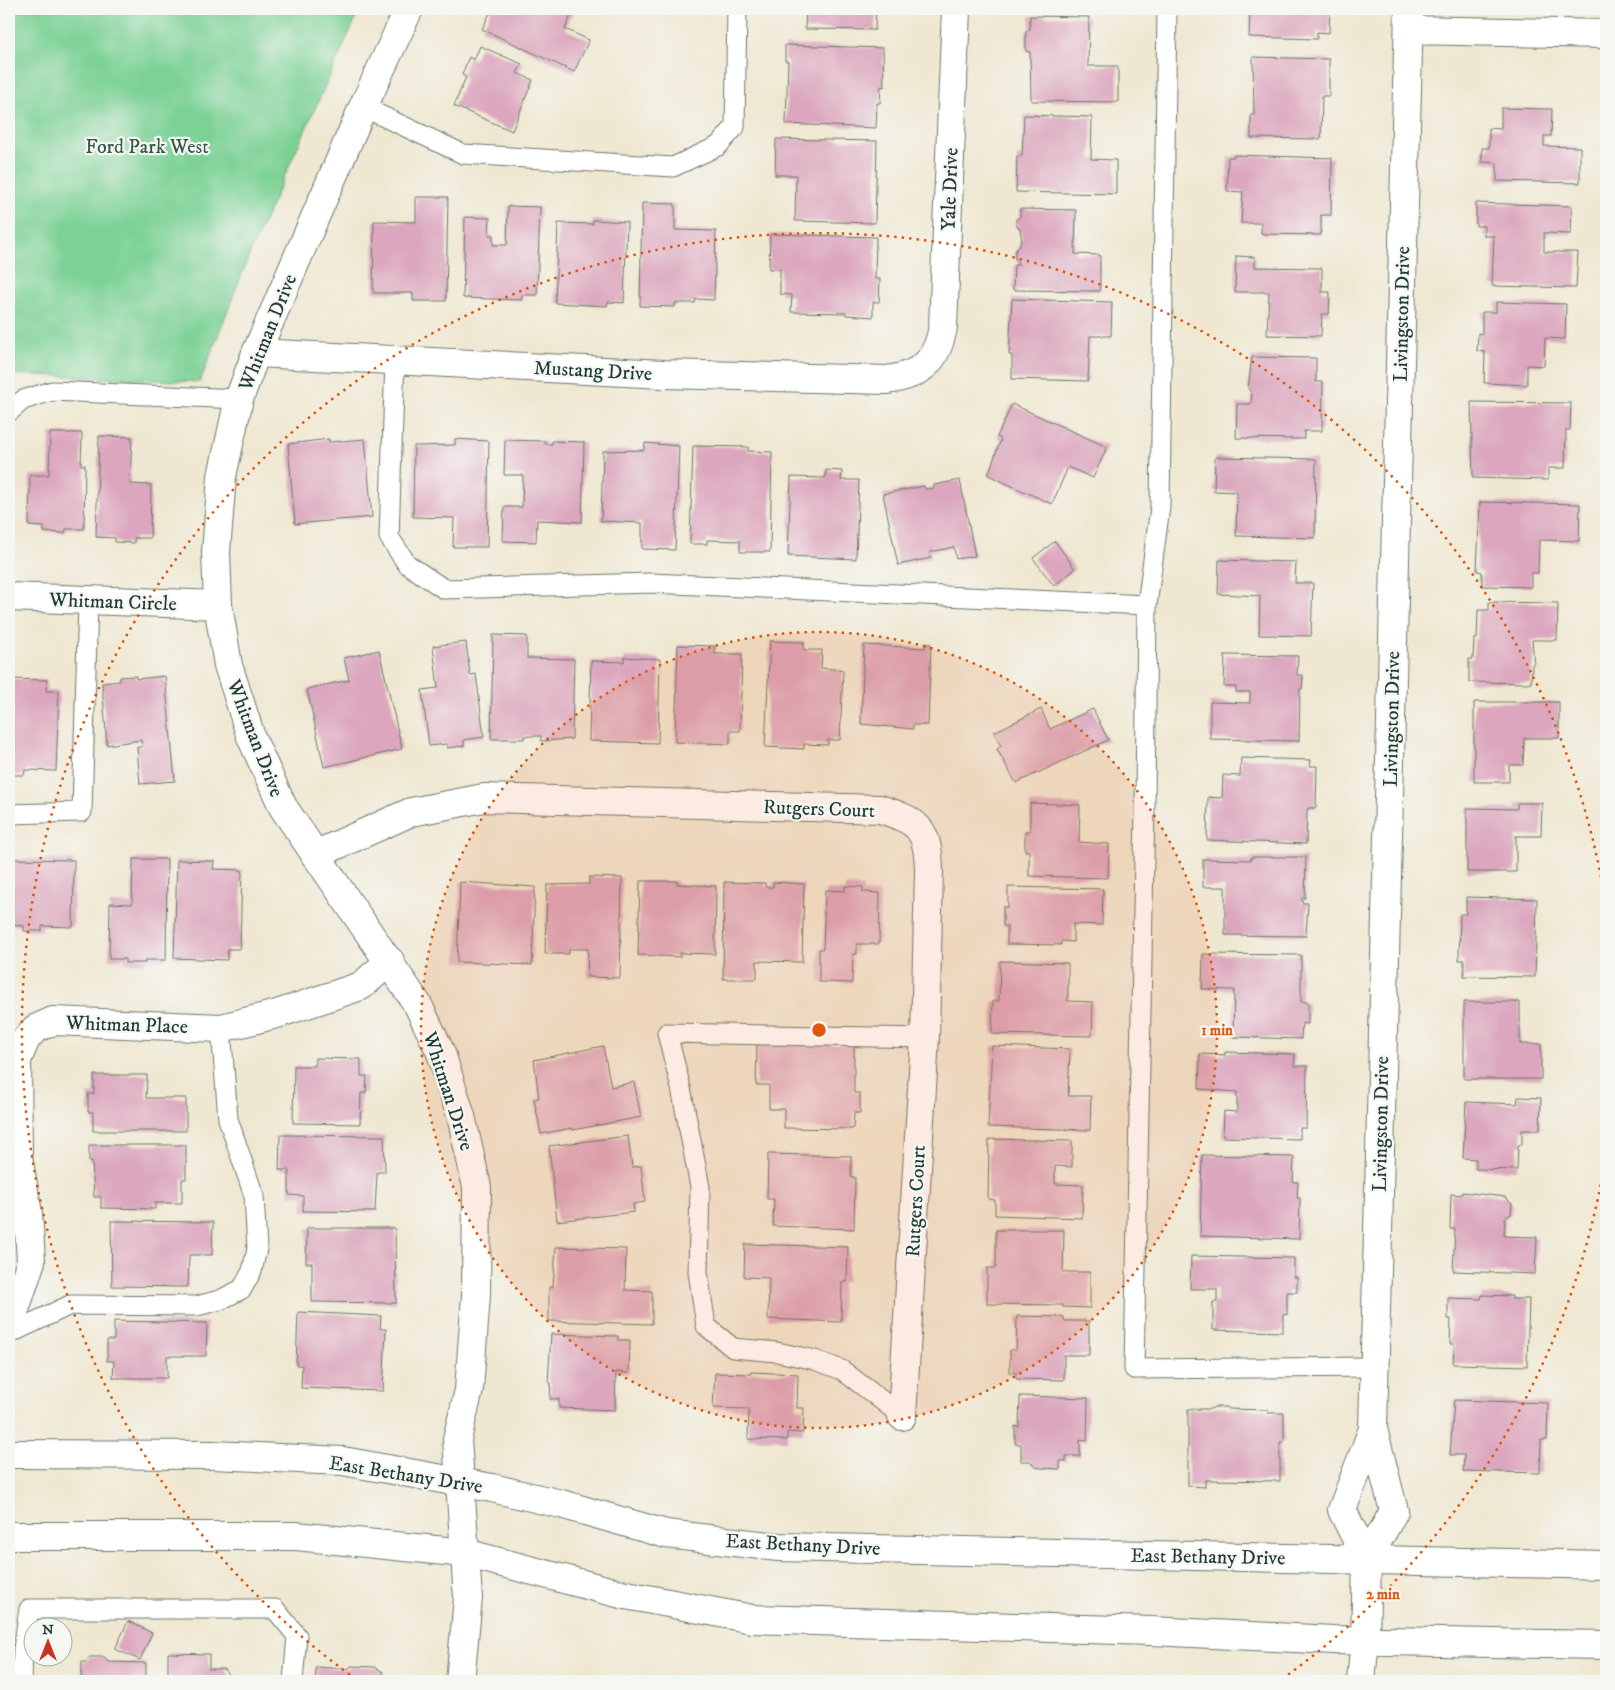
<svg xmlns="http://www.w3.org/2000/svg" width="1615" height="1690" font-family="'IM FELL DW Pica',serif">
  <rect width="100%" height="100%" fill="#f6f6f2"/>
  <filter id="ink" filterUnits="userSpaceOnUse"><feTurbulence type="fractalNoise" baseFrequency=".02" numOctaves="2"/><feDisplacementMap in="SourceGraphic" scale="10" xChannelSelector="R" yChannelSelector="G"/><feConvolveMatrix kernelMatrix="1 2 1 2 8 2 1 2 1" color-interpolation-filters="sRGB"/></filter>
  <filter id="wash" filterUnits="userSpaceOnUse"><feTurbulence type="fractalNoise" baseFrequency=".0096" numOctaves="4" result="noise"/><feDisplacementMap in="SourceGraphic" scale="20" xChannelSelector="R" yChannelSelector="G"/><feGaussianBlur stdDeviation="1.12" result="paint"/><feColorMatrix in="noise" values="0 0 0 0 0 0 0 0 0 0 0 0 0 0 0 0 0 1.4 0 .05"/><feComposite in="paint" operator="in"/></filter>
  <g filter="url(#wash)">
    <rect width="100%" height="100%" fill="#efe7d1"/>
    <path fill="#7bd195" stroke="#4d8764" d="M9 9H360L252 248 200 382 9 374Z"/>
    <g id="blocks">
      <path fill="#dca7be" d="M488 9H574L565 29 589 40 574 72 482 29 491 11Z
        M806 9H876L875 30 805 29Z
        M1250 9H1330L1329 33 1317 32V39L1249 37Z
        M1030 16 1089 17 1088 66H1118V102L1031 101 1030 52 1026 51V30H1030Z
        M785 45 883 48 884 87 881 86 880 103H877L876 128 786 124 788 61H785Z
        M480 46 522 64 517 73 533 80 512 131 454 106 466 77 462 75 469 57 474 60Z
        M1253 57 1329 59V96H1322L1321 139 1251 138V115H1254Z
        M1501 108 1552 109 1551 136H1544V146L1580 147V183L1497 181V163L1482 162V148H1489V128L1501 129Z
        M1024 115 1092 117 1091 159 1116 160V194L1016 192 1017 156H1022Z
        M776 139 877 141 875 223 795 221 796 175H775Z
        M1234 155 1332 158 1331 215H1321V235L1265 234 1261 233V223H1241L1243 192 1227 191 1228 157H1234Z
        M416 197H448L446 301H413V293H373L374 221 416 222Z
        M642 203 675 204V230L716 231 714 300 696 299 695 303H675V307L640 306Z
        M1476 203 1572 206 1571 234 1544 233V252H1578L1576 288 1492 286 1494 236H1484V226H1476Z
        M508 206 540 207 537 295H522V300L463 298 465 217 490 218 489 235H493V245H507Z
        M1020 209 1076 210 1075 254 1100 255V291L1013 290 1014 265H1019L1015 258V251L1020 246V241H1022L1020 229 1016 225V219L1020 217Z
        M593 220 627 222 624 303 608 302 607 306 555 303 558 223 593 224Z
        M770 234 876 237 875 279H880L879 302H873V317L846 315V313L791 312 792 295 780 294V269H769Z
        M1236 256 1255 257V267L1322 268V292H1330L1329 314H1322L1321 336 1267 335 1269 292H1235Z
        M1012 299 1112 302 1111 336H1090L1088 381 1012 379V355H1009Z
        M1496 302 1566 304 1565 339 1545 338 1544 366 1527 365V385L1484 383 1485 352 1477 351 1478 333 1482 334V312H1496Z
        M1252 357 1316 358V382H1323L1322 431H1304V439L1236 438 1237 404H1251L1252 393 1248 389Z
        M1471 402 1571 403 1570 430H1566L1565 468H1548V480L1473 478Z
        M1012 404 1107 447 1093 478 1068 467 1052 504 988 475 1001 439 997 437Z
        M50 433H82L81 465H85L84 529H66L65 533 44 532V527L29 526 30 475H49Z
        M99 436 132 437 130 484 151 485 150 538H134V543L115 542V538L96 537Z
        M329 439V442L365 439 372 517 295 524 288 444Z
        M455 439 489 441 487 547H453L454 518 413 517 414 446 455 445Z
        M505 440 545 441V444H552V441L584 442 582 522 537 520 536 542 503 541 504 507H522L523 475H504Z
        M645 443 679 446 675 550 642 549V523L601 521 603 451 644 450Z
        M693 446 748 447V451L772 452 770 552H740V541L707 540V544H690Z
        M1215 457 1316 459 1315 538 1236 536 1237 492 1214 491Z
        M826 470 842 471 841 480H859L856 559 788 556 791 477 825 478Z
        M960 480 975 556 956 559 954 547 930 552 931 558 898 565 883 494 924 486 925 489 934 488V485Z
        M1480 502 1580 504 1579 541 1539 540 1538 573H1531V587L1482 586V572L1477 571Z
        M1055 541 1075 569 1054 586 1033 558Z
        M1219 560 1296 562 1295 583H1313L1311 636 1259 635 1260 596 1218 594Z
        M1489 602 1558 603 1557 640H1532L1534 663 1532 665 1531 683 1469 682V659H1473L1474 639H1477L1478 610H1489Z
        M493 635 527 636V658L574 659 572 739 541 741V736H524V739H491Z
        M770 641 804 642V650H822L821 668 843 670 840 740H828V745L804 744V749L765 747Z
        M466 642 470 675 476 674 484 737 464 740V746L447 748V744L429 746 422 690 438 688 433 646Z
        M925 644H931L928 725H913V729L861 724 864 645 925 648Z
        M678 645 715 646V654H742L740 731H730V744L675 742Z
        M379 650 402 749 324 767 307 689 349 680 344 658Z
        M1225 655 1298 656 1297 675H1303L1302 689H1300L1299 741 1210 739V702L1250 703V692H1236V687H1224Z
        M624 657 660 659 658 743 589 741 591 661 624 662Z
        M136 676V679L165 676 175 781 140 784 137 747H142L141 740 107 745 102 683 120 681V677Z
        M9 679 47 680 46 691H59L56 771 25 770 24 775H9Z
        M1474 702H1559V738H1524L1523 765H1509V782H1474Z
        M1041 709 1050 729 1093 709 1108 740 1016 783 997 749 1001 746 994 732Z
        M1241 758 1311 760 1310 766H1317L1316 808H1308L1307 812 1306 844 1207 840 1208 797 1222 798 1223 775 1240 776Z
        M1030 803 1080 805 1079 842 1109 844 1108 878 1029 876V851H1025V831H1030Z
        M1517 803H1542L1541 836H1516V872H1467V808L1517 809Z
        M1251 857H1306L1305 898H1302V903H1308L1306 936 1225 935V887H1203V859L1251 860Z
        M12 859 74 860 73 927 42 926V931H24V926L9 925V876H12Z
        M133 859H167L166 960H145V963H125V959H109L110 903 132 904Z
        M177 860 214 861 213 869 242 870 240 949H228L227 960 174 958Z
        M589 877 622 878 620 978 587 977 588 949H569V954H545L547 885 589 884Z
        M640 881H677V884L716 886 715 954 680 953V957L638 955Z
        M460 882 535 887 532 965 457 962Z
        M724 882 765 883V887H773V882L804 884 802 962 757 961V979H723Z
        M845 886 863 887V892L880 893 879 944H857V954H853L852 983 819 982V949H823L825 890 845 891Z
        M1008 887 1103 889 1102 925 1073 924V942L1061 941V945L1007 944V926H1003V907H1008Z
        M1466 897 1537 899 1535 977 1464 976V960H1459L1460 914H1466Z
        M1203 954 1301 955V1002H1308V1024L1302 1023 1301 1039 1233 1037 1234 990 1202 989Z
        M1000 961 1068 963V1001L1093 1002 1092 1036 992 1034 993 1001H999Z
        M1464 1002H1520V1044H1541V1079H1464Z
        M757 1044 854 1045V1093H860V1113H854L853 1129 784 1128V1109H769V1085H756Z
        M603 1046 611 1087 634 1082 641 1117 573 1130 572 1128 541 1134 534 1099 539 1098 534 1060Z
        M992 1046 1070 1049 1068 1096H1091L1090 1130 988 1127Z
        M1225 1052 1295 1054 1294 1066H1307L1306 1128H1300V1139L1223 1137 1224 1111 1237 1112V1092L1199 1089 1200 1054 1225 1055Z
        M315 1058 361 1059V1076H367L366 1093H361L360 1124 293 1123 294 1066H315Z
        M94 1075H147L146 1098H186V1131H93V1112H88V1094H94Z
        M1518 1097 1541 1098 1540 1130H1522V1145H1518L1517 1170 1476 1169V1159L1463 1158 1466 1102 1517 1104Z
        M280 1135 384 1136 385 1172H377L375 1212 303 1211V1196L289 1195V1170H279Z
        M628 1136 632 1167 641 1166 645 1202 633 1204 634 1212 557 1221 549 1146Z
        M989 1139 1072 1141V1167L1055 1166V1184L1083 1185 1082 1218 995 1215V1200L988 1199Z
        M89 1145H186V1179H182V1203H155V1209L101 1208V1197H94L92 1161H89Z
        M768 1154 851 1156V1177H855L854 1229 773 1226 774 1199H767Z
        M1202 1155 1294 1157 1293 1182H1298L1297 1198H1300L1299 1239 1200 1236Z
        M1462 1192 1505 1197 1512 1204 1511 1214 1505 1218 1504 1236 1537 1237 1535 1274 1453 1271 1455 1229H1450L1451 1194 1462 1195Z
        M111 1221 213 1222 212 1255H189L188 1287 112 1286Z
        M307 1228H395L396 1303 312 1302V1263H306Z
        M996 1230H1064L1063 1272H1090V1308L1063 1307V1305L987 1304V1268H996Z
        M745 1244 848 1247 847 1282H842L841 1322 768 1319 769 1278 744 1277Z
        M556 1247 626 1249 625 1290 652 1291V1324L549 1321V1287H553Z
        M1191 1256 1294 1258V1277H1297V1292H1287V1315L1283 1314V1332L1213 1330V1302H1217V1289H1190Z
        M1482 1295 1512 1296V1299H1529L1527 1366 1453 1364 1454 1344H1450L1451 1319H1448V1298L1481 1299Z
        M298 1312 381 1316 380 1329H386L383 1391 301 1388 302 1365H296Z
        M1017 1316 1064 1317V1321H1089V1355H1064V1380L1016 1379V1373L1010 1372V1350H1016Z
        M114 1321 207 1323 206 1356H167V1378H113L114 1361H107V1340H114Z
        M551 1334 618 1336V1340H630L629 1373 616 1372 615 1410 559 1408V1399H550L551 1383 548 1382Z
        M751 1372 798 1374 797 1408H804L803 1433 787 1432V1440L748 1439 749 1409 713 1408 715 1373 751 1374Z
        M1020 1396 1088 1398 1087 1441 1080 1440V1456H1066V1461H1060V1469L1041 1468 1035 1467 1030 1461H1021V1444H1015V1426L1019 1427Z
        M1454 1400 1548 1403 1547 1440H1541L1540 1473 1463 1471 1464 1455H1450Z
        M1214 1407H1226L1228 1409 1268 1410 1267 1413H1284V1442H1280V1481L1205 1480V1487L1188 1486V1409H1211Z
        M128 1621 152 1633 140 1660 115 1649Z
        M168 1653 209 1654V1669H224L233 1681H168Z
        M90 1657H104L108 1662 146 1663V1681H81L82 1662H86Z
        M351 1666 375 1667 383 1672 382 1681H315L316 1667 348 1669Z
        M567 1675 596 1680V1681H566Z"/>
    </g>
  </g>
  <g filter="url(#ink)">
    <use href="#blocks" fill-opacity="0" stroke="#68786b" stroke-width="1"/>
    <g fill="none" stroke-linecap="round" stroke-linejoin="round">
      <defs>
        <path id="service" d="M1167 9 1160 507 1147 605 1145 807 1134 1369 1374 1367
          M363 107 463 154 673 167 718 146 735 127 737 9
          M395 359 389 537 407 564 444 589 651 583 1147 605
          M9 412 23 400 52 391 239 399
          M9 814 82 812 88 601
          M9 1334 70 1305 197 1306 220 1300 242 1289 252 1271 257 1249 254 1196 228 1119 221 1028
          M902 1416 842 1370 815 1360 777 1352 733 1348 706 1326 698 1272 700 1187 681 1088 667 1033 925 1038
          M22 1681 23 1649 29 1609H275L297 1636 293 1681"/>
        <path id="minor" d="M1409 30 1606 34
          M256 353 664 374 887 380C922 375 937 361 943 327L956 9
          M9 597 218 605
          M315 855 411 812 484 798 880 809C918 821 928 828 929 870L925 1038 902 1416
          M9 1323 17 1304 31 1261 28 1213 18 1157 17 1060 26 1039 35 1029 53 1021 221 1028 277 1014 361 986 390 961
          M1367 1560 1394 1511 1373 1429 1409 9
          M1367 1560 1342 1510 1373 1429
          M1361 1681 1365 1640"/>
        <path id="tertiary" d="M409 9 363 107 256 353 239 399 222 476 216 552 218 605 228 665 251 737 283 807 418 1005 441 1053 461 1116 477 1187 476 1295 469 1390 457 1439 468 1598 460 1681"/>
        <path id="secondary" d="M9 1454 213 1455 343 1461 492 1488 561 1504 666 1534 778 1547 1606 1565
          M9 1536H296L465 1553 621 1594 752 1619 1151 1631 1334 1640 1606 1645
          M1365 1640 1367 1560"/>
      </defs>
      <use href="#service" stroke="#68786b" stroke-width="21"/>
      <use href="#minor" stroke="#68786b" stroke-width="30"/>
      <use href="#tertiary" stroke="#68786b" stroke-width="30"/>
      <use href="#secondary" stroke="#68786b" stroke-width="30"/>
      <use href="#service" stroke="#fff" stroke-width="19"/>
      <use href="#minor" stroke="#fff" stroke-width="28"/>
      <use href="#tertiary" stroke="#fff" stroke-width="28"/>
      <use href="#secondary" stroke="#fff" stroke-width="28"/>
    </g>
  </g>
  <circle cx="819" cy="1030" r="398" fill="#de580e" fill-opacity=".12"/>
  <g fill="none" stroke="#de580e" stroke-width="2.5" stroke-dasharray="2.5 5">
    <circle cx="819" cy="1030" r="398"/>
    <path d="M1606 1155A797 797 0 0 1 1282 1679M356 1679A797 797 0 1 1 1606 905"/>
  </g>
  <g text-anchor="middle" stroke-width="4.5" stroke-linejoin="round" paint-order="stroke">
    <g font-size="20" fill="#315b47" stroke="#f6f6f2">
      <text x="147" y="153">Ford Park West</text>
    </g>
    <g font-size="20" fill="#1f3d34" stroke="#f6f6f2">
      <text transform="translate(949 189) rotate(-88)" y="7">Yale Drive</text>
      <text transform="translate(1401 314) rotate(-89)" y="7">Livingston Drive</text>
      <text transform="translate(267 332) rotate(-68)" y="7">Whitman Drive</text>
      <text transform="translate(593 370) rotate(3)" y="7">Mustang Drive</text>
      <text transform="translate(113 601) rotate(2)" y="7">Whitman Circle</text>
      <text transform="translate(1391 719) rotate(-89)" y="7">Livingston Drive</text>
      <text transform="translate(256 738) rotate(69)" y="7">Whitman Drive</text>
      <text transform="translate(819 808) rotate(2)" y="7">Rutgers Court</text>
      <text transform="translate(127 1024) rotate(2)" y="7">Whitman Place</text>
      <text transform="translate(449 1091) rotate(72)" y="7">Whitman Drive</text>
      <text transform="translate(1380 1124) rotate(-89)" y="7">Livingston Drive</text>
      <text transform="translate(915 1201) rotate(-87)" y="7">Rutgers Court</text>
      <text transform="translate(406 1474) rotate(9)" y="7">East Bethany Drive</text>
      <text transform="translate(803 1544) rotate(3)" y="7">East Bethany Drive</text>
      <text transform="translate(1208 1556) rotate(1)" y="7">East Bethany Drive</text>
    </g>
  </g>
  <circle cx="819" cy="1030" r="8" fill="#de580e" stroke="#f6f6f2" stroke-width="2.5"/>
  <g font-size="15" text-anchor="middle" font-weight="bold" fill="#de580e" stroke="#f6f6f2" stroke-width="4.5" stroke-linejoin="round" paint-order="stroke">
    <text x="1217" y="1035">1 min</text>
    <text x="1383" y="1599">2 min</text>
  </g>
  <rect width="1615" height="1690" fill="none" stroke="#f6f6f2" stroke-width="30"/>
  <g transform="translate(48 1642)"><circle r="24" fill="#f6f6f2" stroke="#a0aca6"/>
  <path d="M0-4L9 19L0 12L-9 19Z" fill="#c8321e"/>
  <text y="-8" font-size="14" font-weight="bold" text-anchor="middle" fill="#1f3d34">N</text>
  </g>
</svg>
